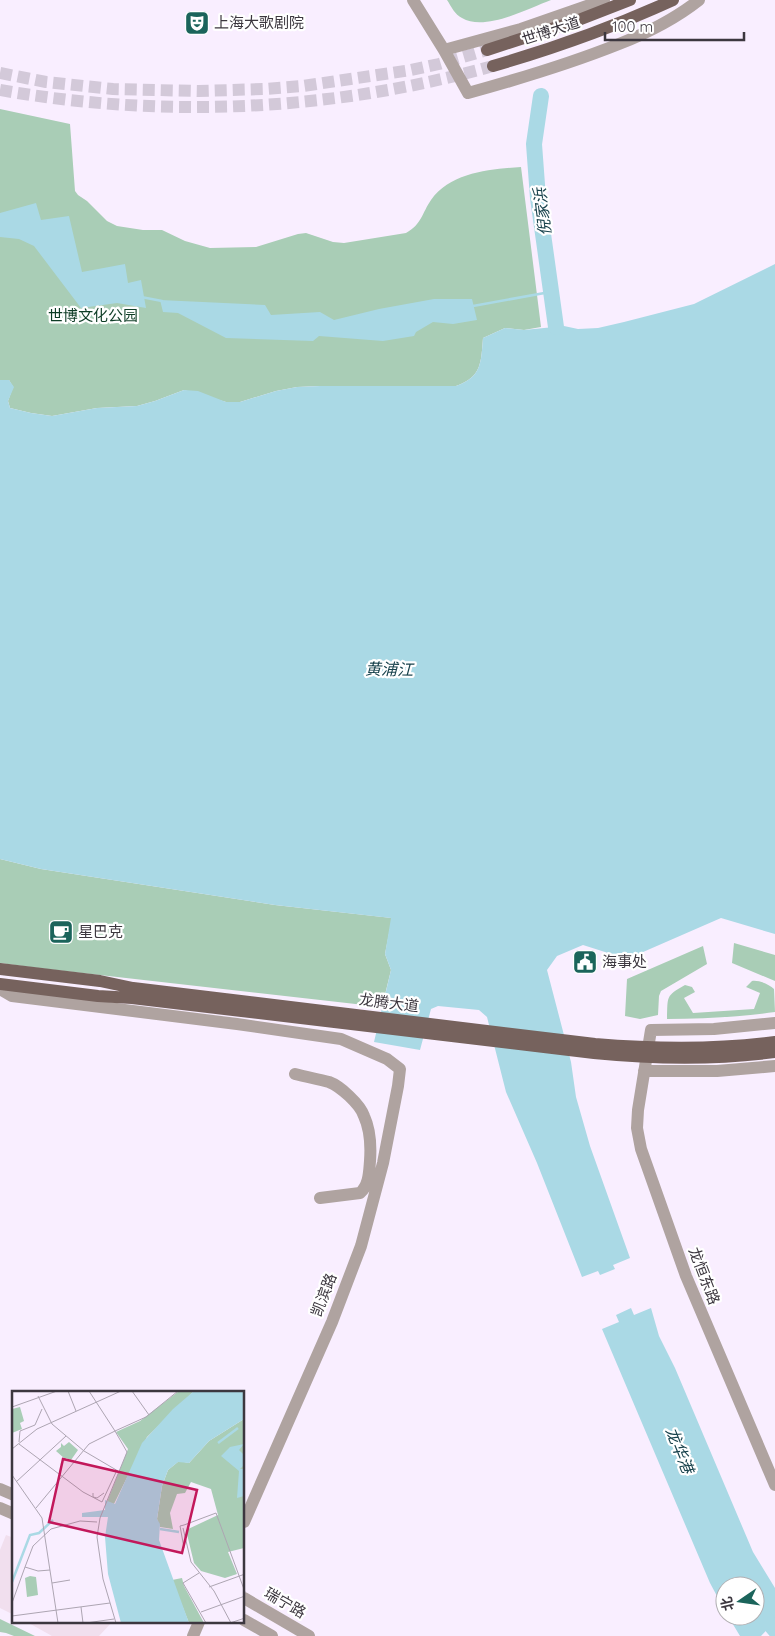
<svg xmlns="http://www.w3.org/2000/svg" width="775" height="1636" font-family="Quicksand,'Noto Sans SC',sans-serif">
  <rect width="100%" height="100%" fill="#f9eeff"/>
  <path fill="#f1dfee" d="M6 1535 14 1538V1615L0 1608V1550Z
    M27 1622H112L99 1636H52Z"/>
  <path fill="#a9cdb6" d="M447 0H551C529 8 485 32 462 18 455 15 451 6 447 0Z
    M0 109 70 124 75 191 78 195 87 201 107 221 117 226 143 230H162L185 241 210 248 256 247 298 234 306 233 333 242 344 243 406 233C422 224 422 213 431 200 451 172 491 169 521 167L541 327 524 330 505 328 483 338C481 362 482 377 456 386H320L297 387 276 391 240 402H226L184 390 155 401 137 406 97 408 52 416 31 413 10 408 8 401 13 387 9 380H0Z
    M0 859 41 869 275 905 392 918 385 954 391 970 382 1007 38 968 0 963Z
    M734 943 775 955V981L732 963Z
    M703 946 707 964 661 991 659 996 658 1015 640 1019 625 1016 627 979Z
    M752 981C759 980 769 984 774 989L775 1012C739 1017 703 1019 667 1019 668 997 665 996 685 985L692 987 695 992 684 998 693 1013 754 1009 760 993 746 987Z
    M0 1619 35 1636H14L6 1633 0 1632Z"/>
  <path fill="#aad9e5" d="M36 203 41 220 69 216 82 272 125 264 128 283 141 280 146 308 117 303 81 308 34 246 19 239 0 237V213Z
    M775 264V934L721 918 627 959 583 945 557 956 547 970 571 1062 576 1097 590 1146 630 1258 613 1265 615 1269 600 1275 598 1271 582 1277 537 1163 506 1092 487 1017 479 1010 438 1006 431 1009 420 1050 374 1042 391 970 385 954 391 918 275 905 41 869 0 859V380H9L14 387 8 401 10 408 31 413 52 416 97 408 137 406 155 401 184 390 198 391 226 402H240L276 391 297 387 320 386H456C482 377 481 362 483 338L505 328 524 330 564 326 578 329 598 328 624 322 694 304Z
    M434 299H472L477 320 453 324 433 322 416 332 414 336 383 341 319 336 313 341 226 338 178 313 163 312 160 300 265 305 271 315 320 312 334 320 379 309Z
    M631 1308 634 1315 651 1308 659 1336 675 1368 753 1552 775 1588V1621L761 1636H740L728 1616H755V1586H725V1611L710 1583 602 1329 619 1322 616 1315Z"/>
  <g fill="none" stroke-linecap="round" stroke-linejoin="round">
    <path stroke="#aad9e5" stroke-width="2.5" d="M141 297 162 301
      M473 306 550 292"/>
    <path stroke="#aad9e5" stroke-width="16" d="M541 96 534 144 538 198 556 327
      M755 1606 775 1630"/>
    <path stroke="#d3c9d9" stroke-width="12" stroke-dasharray="12 6" stroke-linecap="butt" d="M0 73 46 82 113 89 198 91 265 89 303 86 411 70 439 64 487 50
      M0 90C165 119 332 111 493 66"/>
    <path stroke="#afa3a0" stroke-width="12" d="M413 0 444 50
      M604 0 521 29 444 50 468 93C519 79 569 64 619 44 647 33 675 19 699 0
      M0 989 12 996 237 1024 341 1039 387 1059 400 1069 398 1086 383 1163 361 1246 332 1322 244 1522
      M775 1023 714 1029 651 1030 638 1110 637 1128 641 1149 686 1276 775 1485
      M644 1071H717L775 1066
      M295 1074C306 1077 318 1079 329 1082 340 1086 360 1104 364 1116 370 1129 371 1147 370 1161 369 1173 369 1185 360 1193L320 1198
      M0 1489 14 1495
      M0 1508 14 1514
      M244 1598 309 1636
      M244 1620 272 1636
      M193 1636 199 1622"/>
    <path stroke="#76625d" stroke-width="12" d="M487 50 576 21 630 0
      M493 66C555 48 614 27 673 0
      M0 969 100 981 133 988 595 1044C655 1049 715 1050 775 1042
      M0 984 98 996 132 998 594 1053C655 1059 715 1060 775 1052"/>
  </g>
  <defs>
    <symbol id="theatre-square" viewBox="-11 -11 22 22"><rect x="-9" y="-9" width="18" height="18" rx="4" fill="#1b645b" stroke="#fff"/><path d="M-5-5.5Q0-4 5-5.5V0Q5 5 0 6Q-5 5-5 0ZM-3.3-2.5H-1v1.5H-3.3ZM1-2.5H3.3v1.5H1ZM-2.8 1Q0 5.5 2.8 1Z" fill="#fff"/></symbol>
    <symbol id="cafe-square" viewBox="-11 -11 22 22"><rect x="-9" y="-9" width="18" height="18" rx="4" fill="#1b645b" stroke="#fff"/><path d="M-5.5-4.5H6V0H3Q3 3.5 0 3.5H-2.5Q-5.5 3.5-5.5 0ZM3-3.2v2h1.7v-2ZM-6 4.5H4V6H-6Z" fill="#fff"/></symbol>
    <symbol id="civic-square" viewBox="-11 -11 22 22"><rect x="-9" y="-9" width="18" height="18" rx="4" fill="#1b645b" stroke="#fff"/><path d="M-.6-6.5H3V-4.5H.6V-3L4-1V1h2V6H-6V1h2V-1L-.6-3ZM-1.2 2.5V6h2.4V2.5Z" fill="#fff"/></symbol>
  </defs>
  <g fill-rule="evenodd">
    <use href="#theatre-square" x="183" y="9" width="28" height="28"/>
    <use href="#cafe-square" x="47" y="918" width="28" height="28"/>
    <use href="#civic-square" x="571" y="948" width="28" height="28"/>
  </g>
  <g text-anchor="middle" stroke-width="4.5" stroke-linejoin="round" paint-order="stroke">
    <g font-size="15" fill="#3c373f" stroke="#fff" text-anchor="start">
      <text x="214" y="28">上海大歌剧院</text>
      <text x="78" y="937">星巴克</text>
      <text x="602" y="967">海事处</text>
    </g>
    <g font-size="15" fill="#3c373f" stroke="#fff">
      <text transform="translate(551 31) rotate(-18)" y="5">世博大道</text>
      <text transform="translate(389 1003) rotate(7)" y="5">龙腾大道</text>
      <text transform="translate(704 1276) rotate(69)" y="5">龙恒东路</text>
      <text transform="translate(324 1295) rotate(-69)" y="5">凯滨路</text>
      <text transform="translate(285 1603) rotate(30)" y="5">瑞宁路</text>
    </g>
    <g font-size="15" fill="#0e3d26" stroke="#fff">
      <text x="93" y="321">世博文化公园</text>
    </g>
    <g font-size="16" font-style="italic" fill="#18424c" stroke="#fff">
      <text transform="translate(542 212) rotate(-97)" y="6">倪家浜</text>
      <text transform="translate(389 669) rotate(1)" y="6">黄浦江</text>
      <text transform="translate(680 1450) rotate(68)" y="6">龙华港</text>
    </g>
  </g>
  <g transform="translate(12 1391)">
    <rect width="232" height="232" fill="#f9eeff"/>
    <path d="M167 0H182L135 46 102 113 95 111 116 58 104 41 128 30ZM8 16 12 30 8 32 10 38 0 42V18ZM232 28V157L216 161 225 183 213 187 189 180 182 172 174 139 206 124 199 98 179 91 173 102 165 103 158 122 161 138 148 136 145 128 150 95 156 79 167 70 177 72 197 50ZM57 51 66 59 59 69 54 67 48 74 52 67 44 60 49 56V52L52 55ZM18 185 24 186 26 204 15 206 13 187ZM170 187 172 195 192 232H177L160 189Z" fill="#a9cdb6"/>
    <path d="M182 0H232V28L197 50 177 72 166 71 156 79 150 95 145 128 148 133 147 149 177 232H109L96 183 93 146 96 126H70V122L93 119V109L103 113 130 52 161 18ZM232 53 227 59 231 63 232 59V74L228 78H232V105L225 107 227 80 209 65 218 56Z" fill="#aad9e5"/>
    <path fill="none" stroke="#aad9e5" stroke-width="2.5" d="M206 52 226 37M148 138 167 141M0 191 18 144 27 142 41 129"/>
    <path fill="none" stroke="#ada5b2" stroke-width="1" d="M56 0 64 20M77 0 103 40M120 0 137 24M26 5 40 33 72 60 106 80M0 16 45 0M7 51 8 40 23 34 30 18M7 53 71 101 90 111 105 79M0 58 25 38 109 0M0 84 30 127 46 232M4 91 54 45M81 102V106L85 107 92 102M24 117 77 53 103 40M172 134 204 122 233 201M172 134 168 135 172 157M171 137 179 171 202 200 219 232M13 176 21 155 39 138 68 130 85 131M187 182 171 192 194 232M40 192 58 189M197 196 233 183M0 212 13 176 26 180 38 179M69 216 71 232M189 221 233 205M0 225 98 212M74 232 102 228M104 232 91 188 85 146 88 127 115 61 103 40 134 26 166 0M218 232 233 227"/>
    <path fill="#c2185b" fill-opacity="0.15" stroke="#c2185b" stroke-width="2.5" d="M51 68 185 99 170 162 37 131Z"/>
    <rect width="232" height="232" fill="none" stroke="#3c373f" stroke-width="2.5"/>
  </g>
  <g transform="translate(740 1601) rotate(257)"><circle r="24" fill="#ffffff" stroke="#b1afb2"/>
  <path d="M0-4L9 19L0 12L-9 19Z" fill="#1b645b"/>
  <text y="-8" font-size="14" font-weight="bold" text-anchor="middle" fill="#3c373f">北</text>
  </g>
  <path d="M605 32v8h139v-8" fill="none" stroke="#3c373f" stroke-width="2.5"/>
  <text x="612" y="32" font-size="15" fill="#3c373f" stroke="#ffffff" stroke-width="4" paint-order="stroke">100 m</text>
</svg>
